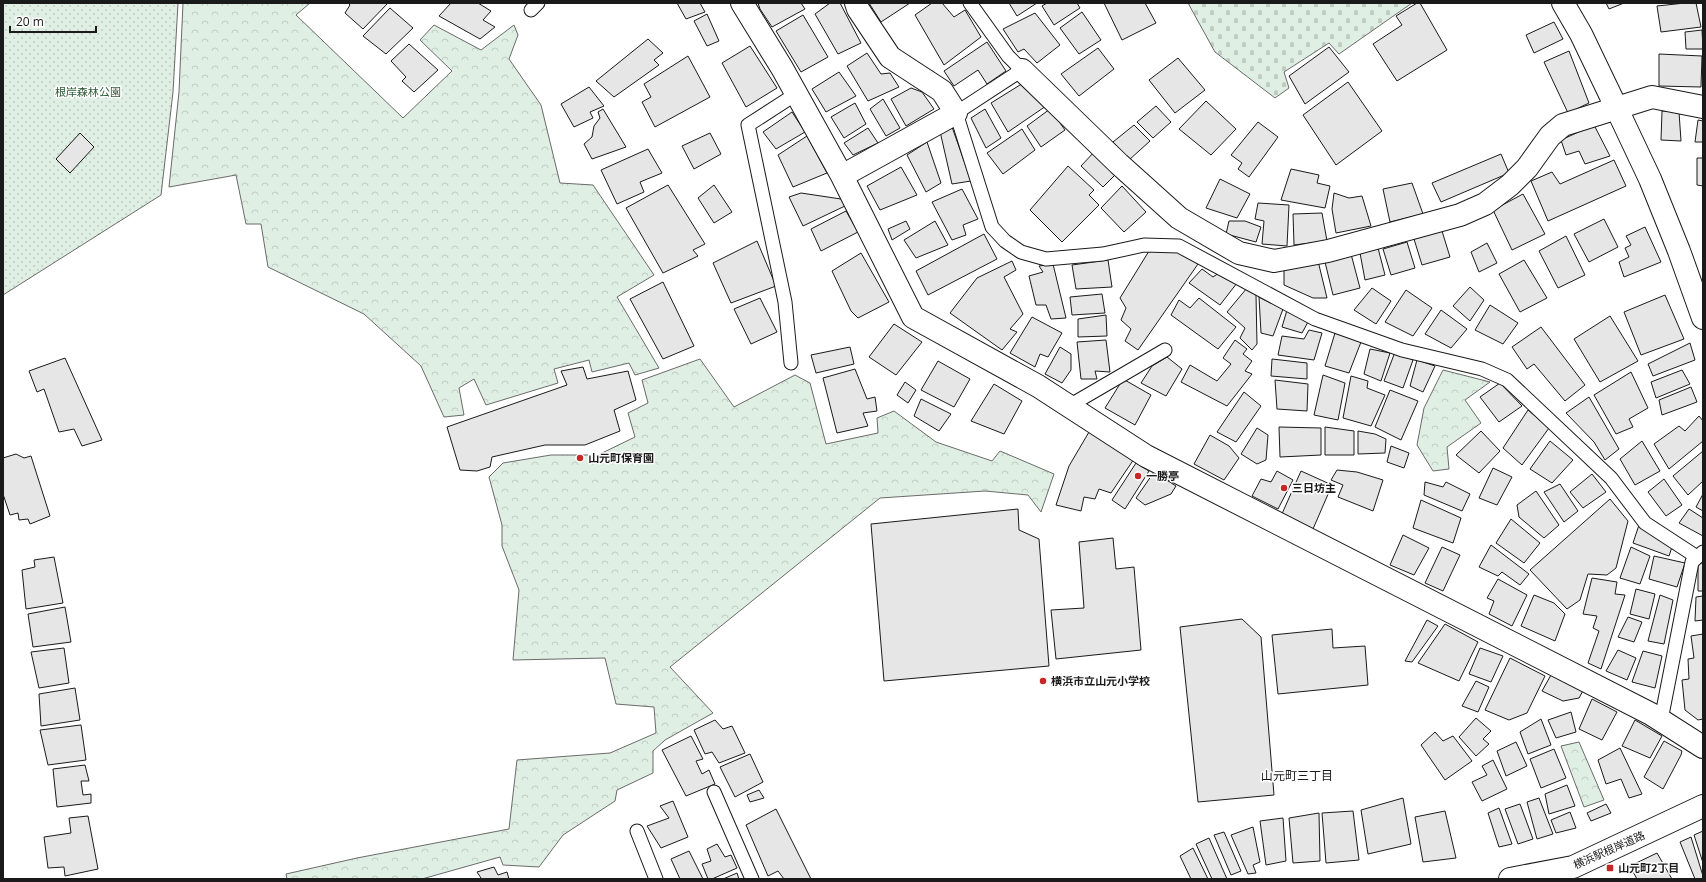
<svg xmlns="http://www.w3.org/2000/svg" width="1706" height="882" font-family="'Open Sans','Noto Sans JP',sans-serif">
  <defs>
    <pattern id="forest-crowns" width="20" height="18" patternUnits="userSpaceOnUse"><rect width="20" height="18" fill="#e0efe3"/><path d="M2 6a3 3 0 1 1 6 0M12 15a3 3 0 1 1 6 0" fill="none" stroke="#c0ccc2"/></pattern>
    <pattern id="cemetery-stones" width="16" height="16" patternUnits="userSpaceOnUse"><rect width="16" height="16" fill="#e0efe3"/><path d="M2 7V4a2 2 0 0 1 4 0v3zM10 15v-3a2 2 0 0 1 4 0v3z" fill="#c0ccc2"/></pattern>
    <pattern id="park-dots" width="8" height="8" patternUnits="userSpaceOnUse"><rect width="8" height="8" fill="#e0efe3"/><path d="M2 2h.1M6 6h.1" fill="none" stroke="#c0ccc2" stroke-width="1.8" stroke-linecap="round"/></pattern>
  </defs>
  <rect width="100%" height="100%" fill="#fff"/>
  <path fill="url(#forest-crowns)" stroke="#6a6a6a" d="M183 3H310L296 15 403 118 452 71 420 40 434 25 481 50 514 25 518 35 509 59 541 105 560 183 593 185 654 275 617 297 659 368 635 375 629 363 592 372 589 360 554 369 558 383 486 405 474 379 459 388 464 415 444 417 421 366 364 314 268 267 261 224H246L236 175 169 187 179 92Z
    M700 359 734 407 795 375 810 383 826 444 878 433 877 418 894 411 936 442 992 461 1000 451 1054 474 1041 512 1028 495 985 491 880 498 670 667 713 713 665 740 653 751V773L617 790 615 801 563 835 539 867 503 865 500 857 422 879H287L286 874 357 858 509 829 517 760 610 753 656 733 654 707 616 704 605 658 513 660 519 590 502 546V525L489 477 503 463 551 455H598L635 437 628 413 648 403 642 380Z
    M1443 370 1490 382 1465 400 1481 423 1447 447 1449 469 1433 471 1417 445 1424 408Z
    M1579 742 1604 800 1584 807 1561 746Z"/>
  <path fill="url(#cemetery-stones)" stroke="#6a6a6a" d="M1188 3H1412L1339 54 1329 43 1284 72 1289 88 1275 98 1215 52Z"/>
  <path fill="url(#park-dots)" stroke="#6a6a6a" d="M3 3H178L173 92 161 195 3 295Z"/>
  <path fill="#e6e6e6" stroke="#1a1a1a" d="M348 3H388L363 29 345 13 350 5Z
    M451 3H478L491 11 483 20 495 27 480 39 439 16Z
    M677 3H700L705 12 686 19Z
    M758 3H801L805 9 772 27 760 9Z
    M830 3H840L861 43 838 54 815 14Z
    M869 3H910L881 22Z
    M932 3H942L954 17 965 10 981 37 944 65 915 15Z
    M1009 3H1037L1017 16Z
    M1047 3H1077L1080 8 1054 25 1042 6Z
    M1104 3H1145L1156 23 1122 40Z
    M1417 3H1420L1447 50 1397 81 1373 44 1402 25 1396 16Z
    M1606 3H1624L1609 9Z
    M1685 3H1696L1701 27 1661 32 1657 6Z
    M390 8 413 28 386 54 363 36Z
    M1082 12 1101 40 1079 54 1060 28Z
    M1035 13 1060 45 1037 63 1024 49 1018 52 1003 29Z
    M707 14 719 41 707 46 694 21Z
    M803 15 828 57 801 72 776 31Z
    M1554 22 1563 39 1534 53 1526 35Z
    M1702 30 1703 49H1686L1685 32Z
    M648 39 663 53 654 60 659 65 614 97 596 81Z
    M987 42 1006 71 987 84 978 70 954 86 944 71Z
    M409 44 438 70 414 92 402 81 406 77 391 61Z
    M750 46 777 88 746 107 722 63Z
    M1329 47 1349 72 1305 104 1289 76Z
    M1098 48 1114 69 1079 96 1061 74Z
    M1569 51 1589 103 1568 113 1544 62Z
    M867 53 881 74 890 73 899 87 868 101 847 66Z
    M1659 54 1702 56 1701 87 1659 86Z
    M688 56 710 97 655 127 642 102 651 97 644 84Z
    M1178 58 1205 90 1175 113 1149 80Z
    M839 72 856 96 826 112 812 89Z
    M1028 80 1046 106 1008 132 991 103Z
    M1348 82 1382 131 1336 165 1303 115Z
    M589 87 604 106 590 112 593 118 574 127 561 104Z
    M911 88 922 92 934 109 906 126 891 99Z
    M883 99 900 128 886 136 870 109Z
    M1206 101 1236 129 1211 155 1179 129Z
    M855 103 866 124 844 138 831 117Z
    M1156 106 1171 122 1153 138 1137 122Z
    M603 109 626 147 592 159 584 144 592 137 594 126 600 118 598 112Z
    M985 109 1001 138 986 148 971 118Z
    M1050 109 1065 130 1041 147 1027 126Z
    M1662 111 1679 112 1681 141 1661 140Z
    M792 112 805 132 776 149 763 132Z
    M1698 120 1703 121V142H1695Z
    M1258 122 1278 137 1249 177 1238 169 1242 163 1231 155Z
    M951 124 971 181 952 184 939 127Z
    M1134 125 1150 141 1129 160 1113 142Z
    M1594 125 1610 156 1585 164 1579 151 1566 155 1561 140Z
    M868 128 878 143 853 155 844 143Z
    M1022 129 1035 150 1003 174 987 153Z
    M80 133 94 147 70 173 56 159Z
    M710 133 721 154 694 169 682 146Z
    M807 136 827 173 793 187 778 155Z
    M927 142 941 183 926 192 907 155Z
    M648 149 662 173 640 182 644 192 617 204 601 170Z
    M1095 151 1118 172 1103 187 1081 166Z
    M1501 154 1509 173 1441 202 1432 183Z
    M1697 158H1703V186L1697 185Z
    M1614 160 1626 186 1548 221 1531 181 1552 172 1560 184Z
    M1068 166 1094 190 1089 195 1099 205 1062 242 1030 210Z
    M901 167 917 195 880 210 867 186Z
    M1291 169 1319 175 1317 183 1330 186 1325 208 1281 200Z
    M1220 179 1250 194 1237 218 1206 208Z
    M1412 183 1423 214 1390 222 1383 189Z
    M668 185 705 244 693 250 698 256 663 273 626 208Z
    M714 185 732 212 714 223 698 198Z
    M1122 186 1146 212 1124 232 1101 208Z
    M962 189 978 219 963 225 966 235 952 240 932 202Z
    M801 193 841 199 845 206 803 226 789 197Z
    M1334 193 1349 198 1362 196 1371 226 1336 233 1332 209Z
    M1523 194 1545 234 1512 250 1493 210Z
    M1258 203 1289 205 1287 246 1262 244 1264 221 1255 219Z
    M846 211 858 232 821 251 811 229Z
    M1322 213 1327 241 1294 245 1293 214Z
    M1604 219 1618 247 1589 262 1574 234Z
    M906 221 910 229 892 240 888 229Z
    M935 221 948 245 916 258 904 240Z
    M1229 221H1245L1261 227 1256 242 1226 234Z
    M1645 227 1661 262 1624 277 1619 262 1629 257 1625 248 1631 245 1626 236Z
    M1442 231 1450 257 1422 265 1414 239Z
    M984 234 997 259 928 295 916 271Z
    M1566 236 1585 275 1558 288 1539 251Z
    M757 241 776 286 731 303 713 263Z
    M1407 242 1415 268 1391 275 1383 249Z
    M1487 243 1497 263 1479 272 1471 252Z
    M1378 248 1385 275 1365 280 1360 253Z
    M1179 250 1198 264 1138 350 1125 341 1131 329 1121 320 1126 308 1120 298 1149 251Z
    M861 253 889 302 858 318 851 311 832 271Z
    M1351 254 1360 288 1333 295 1325 262Z
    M1108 260 1112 287 1076 289 1072 265Z
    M1524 260 1547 298 1520 312 1499 274Z
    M1012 261 1016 270 1004 277 1023 314 1010 329 1017 332 1002 350 950 313 977 278Z
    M1318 261 1327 298H1313L1284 285V266Z
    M1053 264 1066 318 1051 319 1046 305H1036L1029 276 1043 272 1039 266Z
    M1202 269 1213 277 1219 273 1237 283 1220 305 1189 283Z
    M663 282 694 346 663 359 630 299Z
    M1470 287 1484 300 1470 321 1453 306Z
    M1247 288 1256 295 1257 344 1252 350 1240 338 1245 328 1227 312Z
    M1372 288 1391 301 1376 324 1354 310Z
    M1406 290 1432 308 1413 336 1385 322Z
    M1102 294 1105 313 1072 315 1070 297Z
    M1665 295 1684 339 1641 355 1624 312Z
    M1259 297 1283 309 1273 336 1261 333Z
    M760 298 777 332 751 344 734 309Z
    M1199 298 1236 327 1218 349 1171 315 1179 300 1190 308Z
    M1490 305 1518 323 1503 344 1475 330Z
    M1287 310 1308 322 1302 333 1282 327Z
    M1441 310 1467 329 1451 348 1425 334Z
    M1106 315 1107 336 1078 337V319Z
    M1610 316 1638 361 1600 382 1574 339Z
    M1032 317 1062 333 1048 357 1040 354 1035 367 1010 353Z
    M894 324 922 342 896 375 869 357Z
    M1541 327 1585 385 1565 401 1534 364 1527 369 1512 347Z
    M1309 330 1322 333 1314 360 1278 355 1282 336 1304 339Z
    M1335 333 1361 342 1349 373 1325 366Z
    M1106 340 1110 372 1095 371 1097 379H1081L1077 342Z
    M1235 340 1247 349 1243 354 1252 361 1245 371 1252 374 1227 406 1181 382 1190 365 1217 381 1231 364 1223 358Z
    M1690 343 1695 360 1653 376 1648 364Z
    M850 347 854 364 816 373 811 355Z
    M1060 347 1071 354V370L1062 383 1045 374Z
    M1370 349 1390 353 1381 381 1364 374Z
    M1395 352 1413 360 1403 388 1384 381Z
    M1167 357 1182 369 1166 396 1141 383 1152 366Z
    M65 358 102 440 82 446 74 429 59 432 44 389 37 392 29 371Z
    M1272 359 1307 363V379L1271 376Z
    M1417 360 1435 366 1423 392 1410 386Z
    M938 361 970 379 954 407 921 390Z
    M583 367 587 379 628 371 636 400 614 410 620 431 585 445H545L492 457 490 467 477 471 460 470 447 427 567 385 561 371Z
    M855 369 867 399 875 397 877 411 863 413 868 426 837 433 823 378Z
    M1682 370 1690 384 1656 398 1651 382Z
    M1631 372 1648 408 1629 419 1633 427 1616 434 1594 395Z
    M1323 375 1345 383 1338 420 1314 415Z
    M1351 376 1368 381 1367 388 1385 395 1371 426 1343 418Z
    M1123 379 1151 395 1135 425 1105 408Z
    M1275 380 1308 384 1307 411 1277 409Z
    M905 382 916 390 908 403 897 395Z
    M1500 383 1522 406 1499 422 1480 397Z
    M994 384 1022 401 1004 434 971 421Z
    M1691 387 1697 402 1662 415 1659 400Z
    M1390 390 1418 401 1401 440 1375 427Z
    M1244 392 1261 406 1236 442 1217 432Z
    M1589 397 1619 449 1605 460 1594 442 1566 413Z
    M921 399 951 414 939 431 914 416Z
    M1528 410 1549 428 1522 465 1503 448Z
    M1699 416 1703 421V441L1669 469 1654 444 1679 426 1685 431Z
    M1279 427 1321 428V455L1280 457Z
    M1325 427 1354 431V455H1325Z
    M1257 428 1268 435 1266 460 1257 464 1241 454Z
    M1358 431 1375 434 1386 439 1385 453 1358 454Z
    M1481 431 1500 451 1479 473 1456 455Z
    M1089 432 1134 459 1111 493 1099 489 1095 499 1084 497 1081 511 1056 505 1069 466Z
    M1210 435 1229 446 1239 458 1224 480 1194 464Z
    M1550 441 1573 460 1552 483 1530 469Z
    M1642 441 1660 471 1635 485 1620 459Z
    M1391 446 1409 453 1404 468 1387 462Z
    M1703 451V481L1688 495 1673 476Z
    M16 454 24 458 31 456 50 516 30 524 28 519 19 520 18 513 10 515 3 494V458Z
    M1136 463 1149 471 1125 509 1112 500Z
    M1493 468 1512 477 1497 505 1479 498Z
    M1337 470 1357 472 1383 480 1373 511 1338 497 1343 485 1331 480Z
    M1277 471 1293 480 1278 509 1252 496 1261 479 1271 482Z
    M1301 471 1332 485 1313 529 1281 516Z
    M1154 472 1176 486 1171 494 1145 505 1136 498Z
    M1592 474 1606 492 1583 508 1570 492Z
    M1664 479 1682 505 1666 516 1648 492Z
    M1425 482 1443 487 1446 482 1470 494 1462 511 1424 495Z
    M1560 484 1578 511 1564 522 1544 492Z
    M1536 491 1559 525 1544 538 1519 517 1517 505Z
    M1703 494V511L1696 507Z
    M1610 499 1628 521 1616 568 1607 575 1588 574 1580 600 1567 609 1530 570Z
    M1421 500 1461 518 1453 543 1413 528Z
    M1018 509 1019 530 1039 539 1049 666 884 681 871 524Z
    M1689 509 1703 518V536L1679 523Z
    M1511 519 1540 543 1524 563 1496 543Z
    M1639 525 1672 547 1669 556 1633 543Z
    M1403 535 1429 548 1414 575 1390 565Z
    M1113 538 1116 569 1134 567 1141 650 1056 659 1051 610 1084 608 1079 542Z
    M1491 545 1529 574 1520 585 1502 572 1498 576 1479 567Z
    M1442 547 1460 555 1443 591 1425 583Z
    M1631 547 1650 556 1640 584 1620 578Z
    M1654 556 1685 563 1677 587 1649 579Z
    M54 557 63 603 26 609 22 570 35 567 34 560Z
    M1703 562V591H1698V565Z
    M1592 578 1617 582 1615 594 1625 595 1601 669 1588 663 1599 631 1593 628 1597 616 1583 614Z
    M1498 579 1527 595 1512 626 1489 614 1494 601 1487 598Z
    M1636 589 1655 594 1649 619 1630 614Z
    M1534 595 1554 603 1565 614 1555 641 1521 626Z
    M1660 595 1673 600 1664 644 1648 641Z
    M1703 596V620L1695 621 1696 597Z
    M65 607 71 642 33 647 28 614Z
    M1628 617 1642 622 1634 642 1618 637Z
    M1242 619 1261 637 1274 795 1198 802 1180 627Z
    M1427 620 1438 626 1412 662 1405 661Z
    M1445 624 1478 642 1459 681 1418 663Z
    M1332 629 1333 648 1365 646 1368 685 1278 694 1272 635Z
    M1703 634V719L1698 720 1685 710 1682 680 1689 679 1688 659 1694 658 1691 636Z
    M64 648 69 683 39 688 31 652Z
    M1480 648 1503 656 1491 682 1469 674Z
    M1618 650 1636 658 1627 680 1606 671Z
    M1643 651 1662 656 1655 688 1632 682Z
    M1510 658 1545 676 1527 713 1509 720 1485 710Z
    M1551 675 1584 689 1579 698 1563 701 1542 691Z
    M1476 681 1489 687 1478 712 1462 706Z
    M75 688 80 720 41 726 39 694Z
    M1592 699 1617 712 1602 740 1579 729Z
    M1571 712 1576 732 1556 738 1548 720Z
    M1476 718 1491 731 1483 739 1489 744 1476 756 1459 737Z
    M1541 719 1551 745 1528 754 1520 732Z
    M715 720 723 729 732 726 745 753 719 763 712 752 705 754 694 730Z
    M1635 720 1662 736 1650 758 1622 746Z
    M81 725 86 760 48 765 40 730Z
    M1435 732 1443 741 1453 736 1472 761 1445 780 1421 745Z
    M691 736 703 759 696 761 702 774 709 770 715 784 686 796 662 750Z
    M1664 741 1682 751 1681 755 1663 789 1644 777Z
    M1516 742 1527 766 1506 776 1497 751Z
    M1620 748 1642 794 1629 798 1621 779 1606 784 1598 760Z
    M1554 749 1566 778 1541 788 1530 759Z
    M750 754 763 782 735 797 720 767Z
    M1493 760 1507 789 1482 801 1472 782 1487 775 1482 766Z
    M85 765 89 781H81L83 795 91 794V803L57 807 53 769Z
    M1567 785 1575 806 1549 814 1545 794Z
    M759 790 764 798 750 802 747 795Z
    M1403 798 1411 844 1368 854 1361 810Z
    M1539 798 1553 834 1537 839 1527 802Z
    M673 801 688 837 661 848 647 826 669 818 660 806Z
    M1520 804 1533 839 1518 844 1505 809Z
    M1606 804 1611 813 1591 821 1587 813Z
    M1499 808 1512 844 1499 847 1488 813Z
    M776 809 811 879H784L778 871 768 876 746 825Z
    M1353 811 1359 860 1326 863 1322 813Z
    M1445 811 1456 858 1423 862 1415 817Z
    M1570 812 1576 828 1556 833 1551 820Z
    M1319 813 1320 861 1293 863 1289 818Z
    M88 816 98 869 65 876 64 867 48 868 44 837 71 833 69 818Z
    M1283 818 1286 861 1266 865 1260 821Z
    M1253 827 1260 862 1253 865 1256 873 1248 874 1231 835Z
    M1703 831V863L1694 835Z
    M1224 832 1241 871 1231 875 1214 835Z
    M1691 837 1703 876V879H1695L1680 842Z
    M1209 838 1227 879H1212L1196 844Z
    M717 844 725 857 731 855 737 868 712 879H708L702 864 711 861 707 849Z
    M1193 848 1208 879H1191L1180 856Z
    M689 851 703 879H680L671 859Z
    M1657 853 1672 879H1637L1630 866Z
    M494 867 498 875 507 872 509 879H479L481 878 477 872Z
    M737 873 739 879H723Z"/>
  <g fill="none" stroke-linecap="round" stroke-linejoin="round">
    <defs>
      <path id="service" d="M970 3 1008 56 1022 70 956 113 992 227 1005 241 1021 252 1046 259 1103 254 1144 245 1179 246 1315 319 1402 350 1482 369 1507 380 1611 478 1645 523 1697 557
        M531 10 538 3
        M791 363 785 302 748 125 796 94
        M1069 406 1165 350
        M1661 720 1692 562 1703 552
        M714 792 752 879
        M637 831 656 879"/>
      <path id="minor" d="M742 3 782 68 842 176 913 317 1038 386 1146 456 1651 714 1703 747
        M1563 3 1581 34 1616 107
        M1022 70 1119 164 1179 218 1239 253 1274 261 1328 251 1460 215 1485 204 1510 185 1527 168 1550 136 1563 125 1652 97 1703 107
        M842 176 956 113 942 91 890 57 858 9 856 3"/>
      <path id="tertiary" d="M1616 107 1650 179 1679 251 1703 318"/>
      <path id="primary" d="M1510 879 1573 867 1703 806"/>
    </defs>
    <use href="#service" stroke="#1a1a1a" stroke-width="15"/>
    <use href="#minor" stroke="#1a1a1a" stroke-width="24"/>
    <use href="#tertiary" stroke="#1a1a1a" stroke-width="24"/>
    <use href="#primary" stroke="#1a1a1a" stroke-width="24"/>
    <use href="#service" stroke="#fff" stroke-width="13"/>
    <use href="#minor" stroke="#fff" stroke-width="22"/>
    <use href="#tertiary" stroke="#fff" stroke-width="22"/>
    <use href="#primary" stroke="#fff" stroke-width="22"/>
  </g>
  <g fill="#c62828" stroke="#fff" stroke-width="1.5">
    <circle cx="580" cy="458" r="4"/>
    <circle cx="1138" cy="476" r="4"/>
    <circle cx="1284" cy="488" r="4"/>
    <circle cx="1043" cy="681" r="4"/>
    <rect x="1606" y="864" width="8" height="8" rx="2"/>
  </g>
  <g text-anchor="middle" stroke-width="3" stroke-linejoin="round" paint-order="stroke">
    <g font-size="11" fill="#2b5a34" stroke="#fff">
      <text x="88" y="96">根岸森林公園</text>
    </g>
    <g font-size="11" font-weight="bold" fill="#1a1a1a" stroke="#fff" text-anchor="start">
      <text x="588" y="462">山元町保育園</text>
      <text x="1146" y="480">一勝亭</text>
      <text x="1292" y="492">三日坊主</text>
      <text x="1051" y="685">横浜市立山元小学校</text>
      <text x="1618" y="872">山元町2丁目</text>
    </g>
    <g font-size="11" fill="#1a1a1a" stroke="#fff">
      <text transform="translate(1609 850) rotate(-24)" y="4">横浜駅根岸道路</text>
    </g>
    <g font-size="12" fill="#1a1a1a" stroke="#fff">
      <text x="1297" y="780">山元町三丁目</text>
    </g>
  </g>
  <rect width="1706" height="882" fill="none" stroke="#1a1a1a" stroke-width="8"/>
  <path d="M10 26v6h86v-6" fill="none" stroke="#1a1a1a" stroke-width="2"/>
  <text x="16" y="26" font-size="12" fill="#1a1a1a" stroke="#ffffff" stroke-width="3" paint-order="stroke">20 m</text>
</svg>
